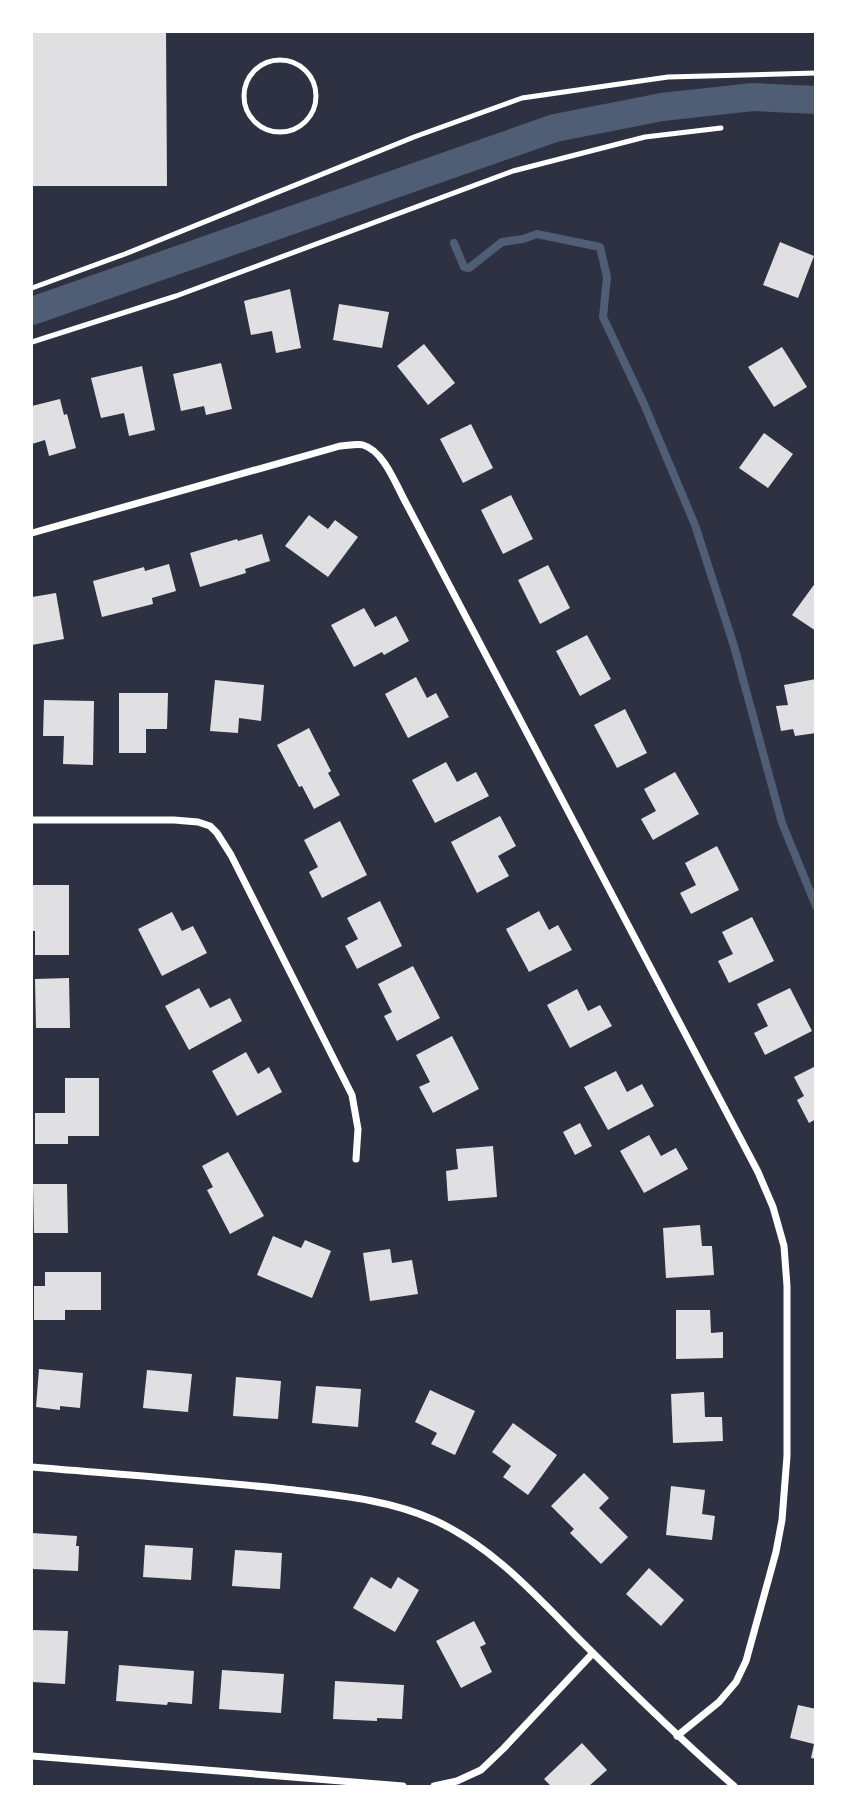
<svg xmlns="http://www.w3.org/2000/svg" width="847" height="1818" font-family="'Varela Round',sans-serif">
  <rect width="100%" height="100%" fill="#2d3142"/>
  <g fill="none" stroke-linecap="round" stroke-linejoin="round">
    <path stroke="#4f5d75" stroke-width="8" d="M454 243 464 267 469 268 502 242 523 239 537 234 600 247 607 277 603 317 644 404 695 525 734 646 782 823 816 906"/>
    <path stroke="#4f5d75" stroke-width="28" d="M32 311 555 128 662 107 753 97 816 100"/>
  </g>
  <path fill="#e0e0e3" d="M32 32H166L167 186H32Z
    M780 242 814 256 798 298 763 285Z
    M290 289 301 348 276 353 272 331 251 335 244 301Z
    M339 304 389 312 382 348 333 340Z
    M424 344 455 383 428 405 397 366Z
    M782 347 807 387 774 407 748 367Z
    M221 363 232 409 206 415 204 406 181 411 173 374Z
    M142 366 155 430 129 436 124 413 101 418 91 378Z
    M60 399 64 415 67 414 76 448 49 456 45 440 32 444V406Z
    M471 424 493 468 463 483 440 439Z
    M764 433 793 454 768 488 739 468Z
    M511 495 533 539 503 554 481 510Z
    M309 515 328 529 335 520 358 537 328 577 285 546Z
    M262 534 270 561 245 569 246 573 200 587 190 553 237 539 238 541Z
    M169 564 176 591 152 598 153 604 102 617 93 581 144 567 145 571Z
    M548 565 570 608 540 624 518 580Z
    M816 582V631L792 615Z
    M56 593 64 639 32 645V597Z
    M364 608 375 627 396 616 409 641 384 655 382 652 354 667 331 625Z
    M587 635 611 679 580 696 556 651Z
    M416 677 427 698 436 693 449 717 408 738 385 694Z
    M816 679V733L795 736 793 729 781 731 776 706 788 705 784 685Z
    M215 680 264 685 261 721 239 718 238 733 210 731Z
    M119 693H168L167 729H146V753H119Z
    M44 700 94 701 93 765 63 764 64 736H43Z
    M625 709 647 753 617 768 594 725Z
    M309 728 331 771 328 773 340 795 314 809 302 786 299 787 277 745Z
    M446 762 457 782 476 772 489 796 435 823 412 780Z
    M675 772 699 814 653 840 641 819 656 811 644 789Z
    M500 816 516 846 498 856 509 876 477 893 451 842Z
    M340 821 367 875 322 898 309 872 318 867 304 840Z
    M717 846 739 890 691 914 680 893 696 885 685 863Z
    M32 885H69V955H35V931H32Z
    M380 901 402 946 357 969 345 946 358 939 347 918Z
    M539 911 549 930 558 925 572 950 529 972 506 929Z
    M172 912 182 931 193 926 207 953 162 976 138 929Z
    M752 917 774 961 729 983 718 961 733 954 722 932Z
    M413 966 440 1018 397 1041 384 1016 392 1012 378 984Z
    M69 978 70 1028H36L35 979Z
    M199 988 210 1008 230 998 242 1021 189 1050 165 1006Z
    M790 988 812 1031 765 1055 754 1033 768 1026 757 1004Z
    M577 989 588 1011 600 1005 612 1026 570 1048 547 1005Z
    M452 1036 479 1089 433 1113 419 1087 430 1082 416 1055Z
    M246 1052 258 1074 269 1067 282 1092 237 1116 212 1071Z
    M816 1066V1119L809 1123 797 1100 804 1096 794 1077Z
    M616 1071 627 1092 642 1084 654 1106 608 1130 584 1087Z
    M65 1078H99V1136H68V1144H35V1113H65Z
    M580 1123 592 1146 575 1155 563 1132Z
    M649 1135 661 1156 676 1148 688 1169 644 1193 620 1151Z
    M493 1146 497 1197 448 1201 446 1171 458 1169 456 1149Z
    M228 1152 264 1216 230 1234 207 1190 213 1187 202 1166Z
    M33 1184H67L68 1233H34Z
    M700 1225 702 1246H712L714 1275 666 1278 663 1228Z
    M273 1236 301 1248 305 1240 331 1251 312 1298 257 1275Z
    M390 1249 392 1263 412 1260 418 1294 370 1301 363 1253Z
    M45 1272H101V1310H65V1320H34V1286H45Z
    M676 1310H710L711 1333 723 1332V1358L676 1359Z
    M39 1369 83 1373 80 1408 60 1406V1410L36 1407Z
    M147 1370 192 1374 188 1412 143 1408Z
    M236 1377 281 1381 278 1419 233 1416Z
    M316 1386 361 1389 358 1427 312 1423Z
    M430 1390 475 1411 455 1455 431 1444 437 1433 415 1422Z
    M704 1392 705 1417H722L723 1441 673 1443 671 1394Z
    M513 1423 557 1455 528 1495 503 1477 511 1466 492 1452Z
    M584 1473 609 1498 599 1508 628 1537 601 1564 570 1533 574 1529 551 1506Z
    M671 1486 705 1490 702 1514 715 1516 712 1540 666 1535Z
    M32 1533 77 1536 76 1546H79L78 1571 32 1569Z
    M145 1545 193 1548 191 1580 143 1577Z
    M235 1550 282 1553 280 1589 232 1586Z
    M649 1568 684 1600 661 1626 626 1594Z
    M371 1577 391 1589 398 1577 419 1590 395 1632 353 1608Z
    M474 1621 486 1644 480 1647 492 1672 461 1688 436 1641Z
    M32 1630 68 1631 65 1684 32 1682Z
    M119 1665 194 1671 192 1704 168 1702 167 1705 116 1701Z
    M222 1670 284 1674 281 1713 219 1709Z
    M335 1681 404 1685 402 1719 377 1718V1721L333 1719Z
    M798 1705 816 1709V1759L811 1758 814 1744 790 1738Z
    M582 1743 607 1770 589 1786H551L544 1779Z"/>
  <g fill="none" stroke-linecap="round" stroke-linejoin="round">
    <path stroke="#fff" stroke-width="5" d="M244 96a36 36 0 1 1 72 0a36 36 0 1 1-72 0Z
      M32 288 125 254 414 137 522 98 668 77 816 73
      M32 342 176 296 513 171 645 137 721 128"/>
    <path stroke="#fff" stroke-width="7" d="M32 533 340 446C346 446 357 443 363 445 384 451 396 485 406 503L758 1172 773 1207 784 1246 787 1286V1456L782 1520 776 1552 746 1661 736 1682 719 1702 677 1736
      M32 820H174L198 822 210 826 217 833 231 855 352 1095 358 1129 356 1159
      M32 1467C116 1474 200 1480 285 1489 335 1495 388 1499 434 1520 494 1547 539 1599 584 1644 633 1693 682 1741 734 1786
      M32 1756 403 1786
      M434 1786 457 1781 481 1770 504 1748 593 1653"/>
  </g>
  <rect width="847" height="1818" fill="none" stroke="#ffffff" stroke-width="66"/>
</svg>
